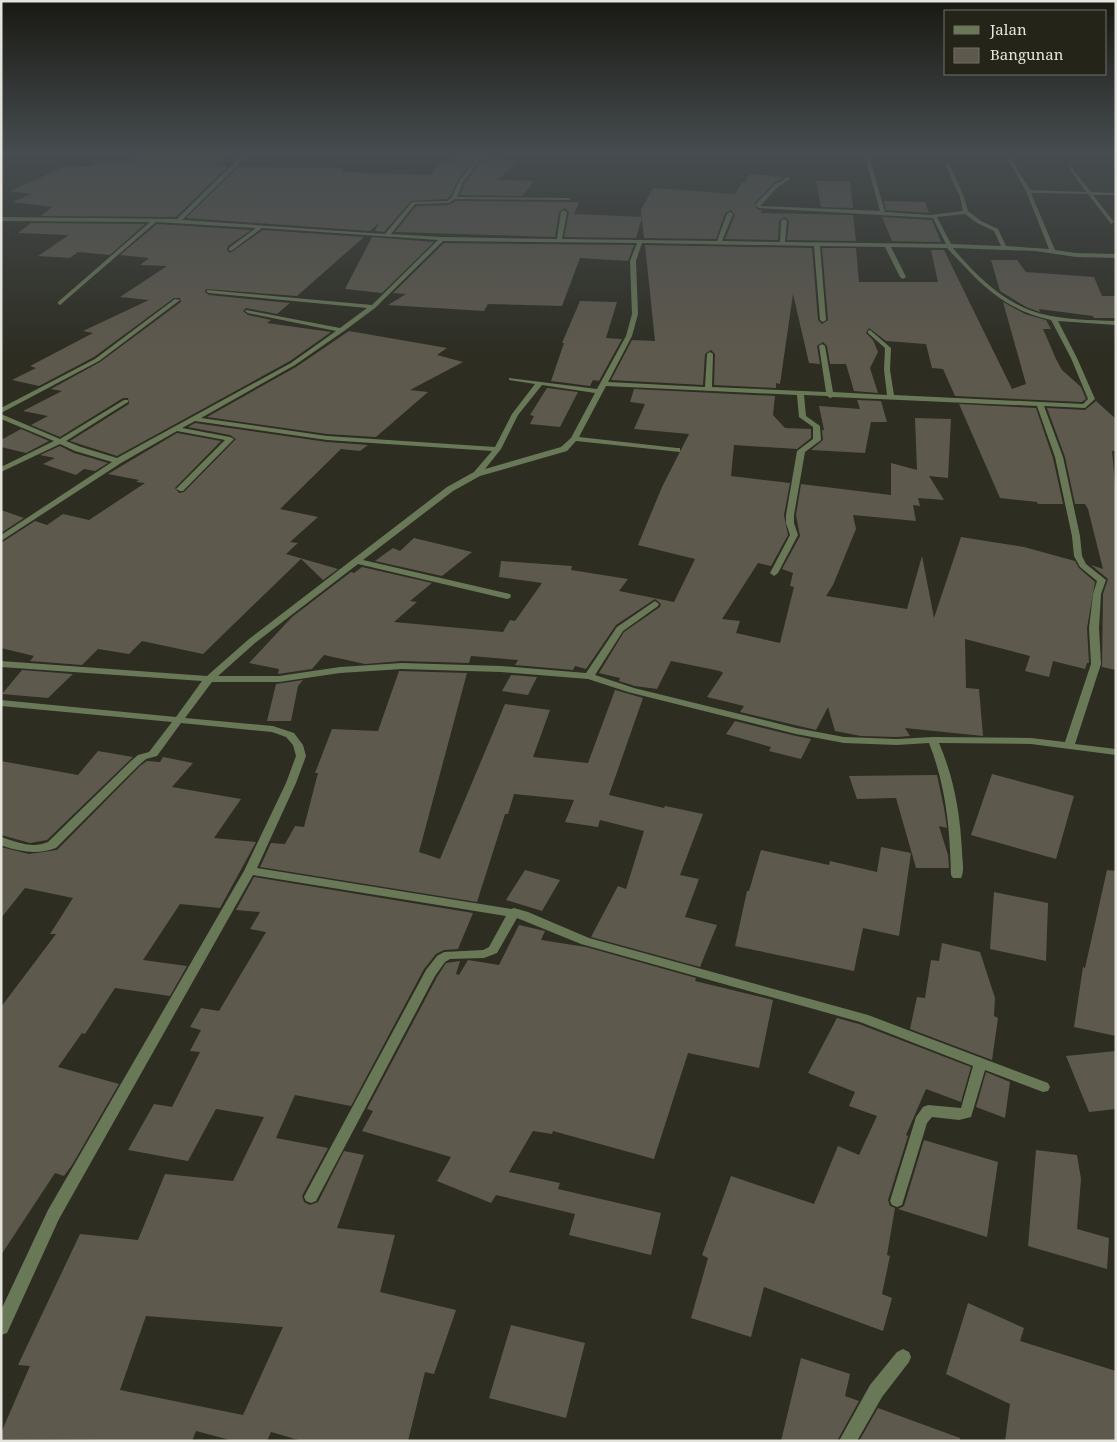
<svg xmlns="http://www.w3.org/2000/svg" width="1117" height="1442" font-family="'Noto Serif',serif">
  <rect width="100%" height="100%" fill="#2d2d22"/>
  <path fill="#5e594d" fill-rule="evenodd" d="M145 153H232L212 166 227 167 176 217 41 216 52 207 12 202 32 194 10 191 66 166 90 167 96 162 126 163Z
    M452 157 475 158 458 180 450 196 447 199 411 201 384 232 375 231 379 223 370 231 186 218 238 167 344 168 341 172 430 175 442 162H449Z
    M483 158 517 160 498 180 534 181 522 196 460 195 465 183Z
    M750 174 783 177 773 184 754 204 758 210H762L761 213 853 215 856 241 787 240 789 221 785 217 779 221 778 240 725 239 735 215 731 210 725 213 716 239 644 238 641 210 653 188 735 194 742 182 745 183Z
    M816 181H850L853 208 821 207Z
    M456 201 579 202 574 214 642 217 636 238 564 237 569 212 565 208 559 212 555 237 395 232 416 206 449 205Z
    M884 201 925 202 929 213 886 210Z
    M882 217 932 220 941 242 892 241Z
    M31 223 145 224 110 255 78 252 70 258 38 256 69 235 18 233Z
    M157 224 251 230 228 246 227 250 230 253 263 230 364 237 297 296 206 289 205 292 209 295 290 303 277 314 246 308 243 311 248 315 271 320 267 323 331 332 290 361 117 456 70 441 129 404 128 398H123L60 437 31 425 48 416 23 411 62 391 51 389 100 362 181 302 180 298H174L94 357 39 386 12 380 36 368 30 366 93 333 83 331 149 300 120 297 167 266 140 265 149 258 120 255Z
    M372 237 434 242 382 293 345 289Z
    M444 243 634 245 628 261 580 258 562 306 488 304 484 311 388 305 406 294 393 293Z
    M645 245 812 248 818 320 822 324 828 320 822 248H856L859 282H938L931 250H944L1012 389 1026 384 1003 302 1025 314 1046 320 1051 329H1043L1056 359 1062 370 1081 387 1086 399 1082 402 955 396 943 369 932 368 926 344 886 341 869 328 866 333 873 340 878 352 870 368 878 393 854 391 846 364H830L827 346 823 342 817 346 820 364 809 363 793 294 780 384 776 383V388L714 385 715 354 711 350 705 354 703 385 611 380 632 340 655 341Z
    M991 260H1017L1026 272 1094 277 1102 296H1116V318H1094L1093 316 1039 309 1040 312 1026 307 1000 291Z
    M580 301 617 302 606 338 622 339 599 381 593 380 590 386 551 381 564 343H562Z
    M349 331 447 348 437 355 463 362 410 390 428 392 376 437 327 434 207 417 296 367Z
    M547 388 578 392 560 427 530 424 534 416 530 415Z
    M634 389 775 396 773 415 785 428 811 429V438L797 449 734 445 731 476 790 483 784 515 788 535 771 566 758 563 722 619 740 621 736 633 780 643 794 587 790 586 793 573 782 569 800 536 796 515 801 484 891 495V463L917 470 915 418 951 419 948 478 929 476 944 500 918 498 920 506 913 505 916 521 853 515 856 529 833 585 826 596 907 609 922 556 934 618 961 537 1024 547 1075 561 1079 568 1095 582 1087 628 1089 663H1087L1085 669 1053 661 1049 677 1025 671 1030 656 965 639 966 688 979 689 983 736 905 728 910 736 897 737 861 736 835 731 828 707 816 730 740 712 744 706 707 697 723 673 720 671 671 661 657 689 635 686 619 681 620 678 599 673 624 632 660 607 661 604 655 599 616 625 586 669 575 666 573 670 515 665 518 660 471 656 469 663 402 661 365 664 324 655 312 669 278 674 279 669 249 663 292 617 351 572 354 573 362 567 432 583 410 601 417 602 394 622 503 632 510 620 515 621 542 583 499 577 501 561 572 566 571 570 628 579 619 591 674 602 695 559 638 545 662 487 689 434 634 429 645 404 630 402Z
    M857 400 881 401 887 422H871L865 453 811 450 823 440 822 430H824L819 406 860 409Z
    M1096 401 1116 419V451H1112L1116 496V670L1102 667 1103 594 1108 579 1091 565 1103 569 1088 509 1085 504H1075L1065 457 1047 408 1085 410Z
    M959 404 1036 408 1053 458 1063 504H1038L1037 502 1000 498Z
    M195 423 327 442 368 445 360 451 341 449 280 509 318 517 290 542 298 543 286 554 338 569 323 580 301 559 203 654 142 641 129 654 98 649 82 665 30 661 34 656 1 648V543L35 521 47 525 63 514 89 520 145 483 136 482 139 480 108 474 177 433 221 441 175 488 179 493 184 492 236 439 230 435 188 427Z
    M21 429 49 441 26 453 1 447V440Z
    M60 446 74 453 108 463 95 471 84 469 76 475 43 464 55 458 40 455Z
    M1 510 24 518 1 533Z
    M414 538 472 552 442 576 375 561 393 548 400 551Z
    M22 670 73 674 48 698 2 694Z
    M399 671 467 673 419 852 440 859 505 704 550 710 533 757 588 763 615 690 643 698 609 795 664 808 665 806 703 814 680 875 699 879 685 917 717 925 700 967 591 937 618 886 626 889 644 831 600 820 598 827 565 822 574 800 514 794 508 814H505L477 902 260 867 271 843 285 844 295 826 304 827 318 773H315L332 729 378 731Z
    M511 675 537 677 528 695 502 691Z
    M303 680 298 686 291 721H267L276 684Z
    M735 721 796 736 811 739 801 759 769 751 771 747 726 734Z
    M98 751 133 757 47 840 30 843 1 835V761L78 775Z
    M163 757 193 763 172 787 241 799 214 838 256 842 220 908 180 904 143 960 187 966 170 996 115 988 85 1034 82 1033 58 1067 119 1084 72 1165 64 1176 55 1173 1 1255V1007L56 934H50L73 898 25 888 1 918V847L29 854 57 850 140 766 147 761 160 762Z
    M992 774 1074 796 1056 859 971 835Z
    M933 775H937L944 808 947 828 939 826 948 855 949 868H916L896 798 857 799 849 776Z
    M881 847 911 853 899 936 863 928 854 971 735 946 747 891H749L761 850 829 865 830 861 877 872Z
    M525 870 560 880 542 911 506 900Z
    M1107 870 1116 871V1036L1074 1027 1083 967 1085 968Z
    M254 877 473 913 458 949 444 950 436 954 424 969 351 1106 295 1095 276 1138 328 1148 302 1196 304 1202 310 1205 318 1202 344 1151 364 1155 337 1228 395 1235 380 1292 456 1310 434 1374 425 1372 408 1441H302L271 1432 267 1441H234L196 1431 192 1441 1 1439V1433L30 1366 18 1365 80 1234 138 1240 165 1174 233 1181 264 1117 216 1109 188 1161 128 1150 154 1104 172 1107 200 1052 190 1051 201 1030 190 1027 201 1008 219 1011 266 932 250 929 260 912 236 910ZM146 1316 283 1327 243 1415 120 1390Z
    M994 892 1048 903 1046 961 990 949Z
    M519 925 545 931 541 940 586 947 696 978 695 981 773 1000 759 1068 688 1053 654 1159 553 1131 552 1134 533 1131 509 1172 560 1183 558 1189 661 1213 651 1255 569 1235 575 1214 496 1195 491 1203 437 1181 451 1157 362 1131 373 1111 367 1109 437 977 446 963 460 961 456 974 459 975 468 960 499 965Z
    M942 943 980 952 995 998 994 1016 998 1018 992 1060 910 1029 917 997 925 998 931 960 939 961Z
    M837 1018 859 1024 971 1067 961 1102 926 1089 906 1135 908 1136 888 1200 890 1206 895 1208 887 1255 890 1256 882 1294 892 1298 883 1331 764 1287 751 1337 691 1318 708 1258 702 1255 731 1176 814 1204 838 1146 859 1155 877 1116 849 1106 855 1092 808 1073Z
    M1116 1051V1109L1089 1112 1066 1056Z
    M986 1072 1010 1082 1005 1118 976 1107Z
    M924 1140 998 1162 987 1237 898 1209 904 1206Z
    M1036 1150 1077 1155 1081 1179 1077 1229 1109 1238 1107 1269 1028 1246Z
    M968 1303 1024 1328 1020 1341 1116 1371V1441H1005L1010 1404 946 1374Z
    M511 1325 585 1343 566 1418 489 1398Z
    M801 1358 850 1374 845 1396 859 1401 837 1441H781Z
    M878 1408 960 1438V1441H859Z"/>
  <g fill="none" stroke-linecap="round" stroke-linejoin="round">
    <path fill="#697857" fill-rule="evenodd" d="M14 153V154L1 156V154Z
      M242 153H246L238 165 182 220 385 234 412 202 448 201 452 197 459 181 481 153H485L463 182 457 197 569 198 571 199 569 200 455 199 449 203 415 204 391 234 442 237 557 239 561 212 564 210 567 212 562 239 717 241 727 214 730 212 733 214 722 241 780 242 781 221 784 219 787 221 785 242 946 244 933 218 759 208 755 205 774 185 788 177 790 179 778 187 760 206 880 211 864 153H868L885 212 930 215 963 211 960 197 945 164 949 163 964 197 968 211 981 221 998 229 1006 246 1049 249 1026 191 1005 155H1009L1030 190 1086 192 1068 167 1070 166 1091 192 1116 193V195H1093L1114 222 1111 224 1088 194 1031 193 1055 250 1076 253 1116 254V258L1076 257 1035 251 953 248C975 275 1004 303 1038 313 1063 320 1090 320 1116 321V325L1058 321 1077 358 1095 399 1085 408 1044 406 1063 457 1080 536 1082 556 1086 564 1106 580 1101 594 1099 628 1101 664 1075 744 1116 749V755L1031 744 939 743C954 778 960 813 962 851 962 859 965 870 961 878H953L951 875C950 829 946 786 929 743L897 745 844 743 796 734 628 692 588 679 501 672 402 669 340 673 279 682H212L185 718 273 726 294 733 303 745 306 756 296 783 257 868 511 909 514 908 528 912 589 938 868 1015 1048 1083 1050 1087 1048 1091 1043 1092 985 1070 971 1117 959 1120 932 1117 927 1123 902 1205 897 1207 892 1205 890 1201 916 1117 923 1107 928 1105 961 1108 973 1066 860 1022 581 944 517 918 497 953 484 958 450 959 445 962 435 976 316 1201 311 1203 306 1201 304 1197 306 1193 426 970 437 956 444 952 483 950 489 947 506 916 253 875 59 1219 7 1333 1 1335V1310L48 1210 244 871 286 783 296 756 293 745 286 737 272 732 181 723 157 756 146 759 139 765 56 848C38 855 21 852 3 846L1 845V837C17 842 32 849 48 842L131 761 138 755 149 752 172 722 1 706V700L176 717 202 681 1 667V661L207 676 249 639 447 487 474 472 492 451 327 440 195 421 182 428 230 437 234 439 183 491H180L176 489 225 440 177 431 121 463 1 541V535L112 462 75 451 60 444 1 472V467L54 441 1 419V414L60 439 124 400H128V402L66 441 81 447 117 458 291 363 336 331 248 313 245 311 246 310 340 328 367 308 209 293 207 292V290L372 305 438 240 262 228 231 251 229 250V248L256 228 156 222 60 305 58 304V302L150 222 1 221V217L177 219 234 163ZM965 214 977 223 994 231 1001 246 951 244 937 217ZM443 241 637 243 630 261 632 314 626 336 597 389 509 378V380L535 384 512 414 495 447 327 436 201 418 295 365 344 331 375 308ZM642 243 814 246 820 320 823 322 826 320 820 246 885 247 900 277 903 279 906 277 891 247 947 248C953 255 960 261 966 268 992 296 1014 311 1051 320L1071 358 1088 399 1083 404 894 395 890 370 891 348 870 330 868 331V333L885 348 884 370 887 395 833 392 825 346 822 344 819 346 826 392 712 387 713 354 710 352 707 354 705 387 608 382 632 336 638 314 636 261ZM542 385 595 393 571 438 561 447 485 469 501 449 518 415ZM606 386 797 395 799 417 813 427V439L797 451 786 515V523L790 535 770 573 774 576 778 573 798 535 794 523V515L805 452 821 440 820 426 806 416 804 395 827 396 830 398 833 397 1037 406 1055 457 1072 536 1074 556 1080 567 1097 581 1093 594 1089 628 1091 664 1065 742 1031 738 933 737 897 739 844 737 796 728 634 688 595 675 623 631 658 606 659 604 655 601 617 627 586 673 501 666 402 663 340 667 279 676H218L255 643 358 564 507 599 510 598 511 596 510 594 363 560 453 491 480 476 567 451 576 441 680 452V448H677L579 437Z
      M175 299 180 300 99 361 1 413V408L95 359Z
      M903 1349 909 1352 911 1357 909 1362 882 1397 857 1441H839L870 1385 897 1352Z"/>
  </g>
  <linearGradient id="sky" x2="0" y2="1"><stop stop-color="#191913"/><stop offset="0.43" stop-color="#464c4f"/><stop offset="1" stop-color="#464c4f" stop-opacity="0"/></linearGradient>
  <rect width="1117" height="355" fill="url(#sky)"/>
  <rect width="1117" height="1442" fill="none" stroke="#e4e4dd" stroke-width="5"/>
  <rect x="944" y="10" width="162" height="65" fill="#242418" stroke="#717167"/>
  <rect x="954" y="26" width="25" height="8" fill="#697857" stroke="#717167"/>
  <text x="990" y="35" font-size="15" fill="#e4e4dd">Jalan</text>
  <rect x="954" y="48" width="25" height="15" fill="#5e594d" stroke="#717167"/>
  <text x="990" y="60" font-size="15" fill="#e4e4dd">Bangunan</text>
</svg>
